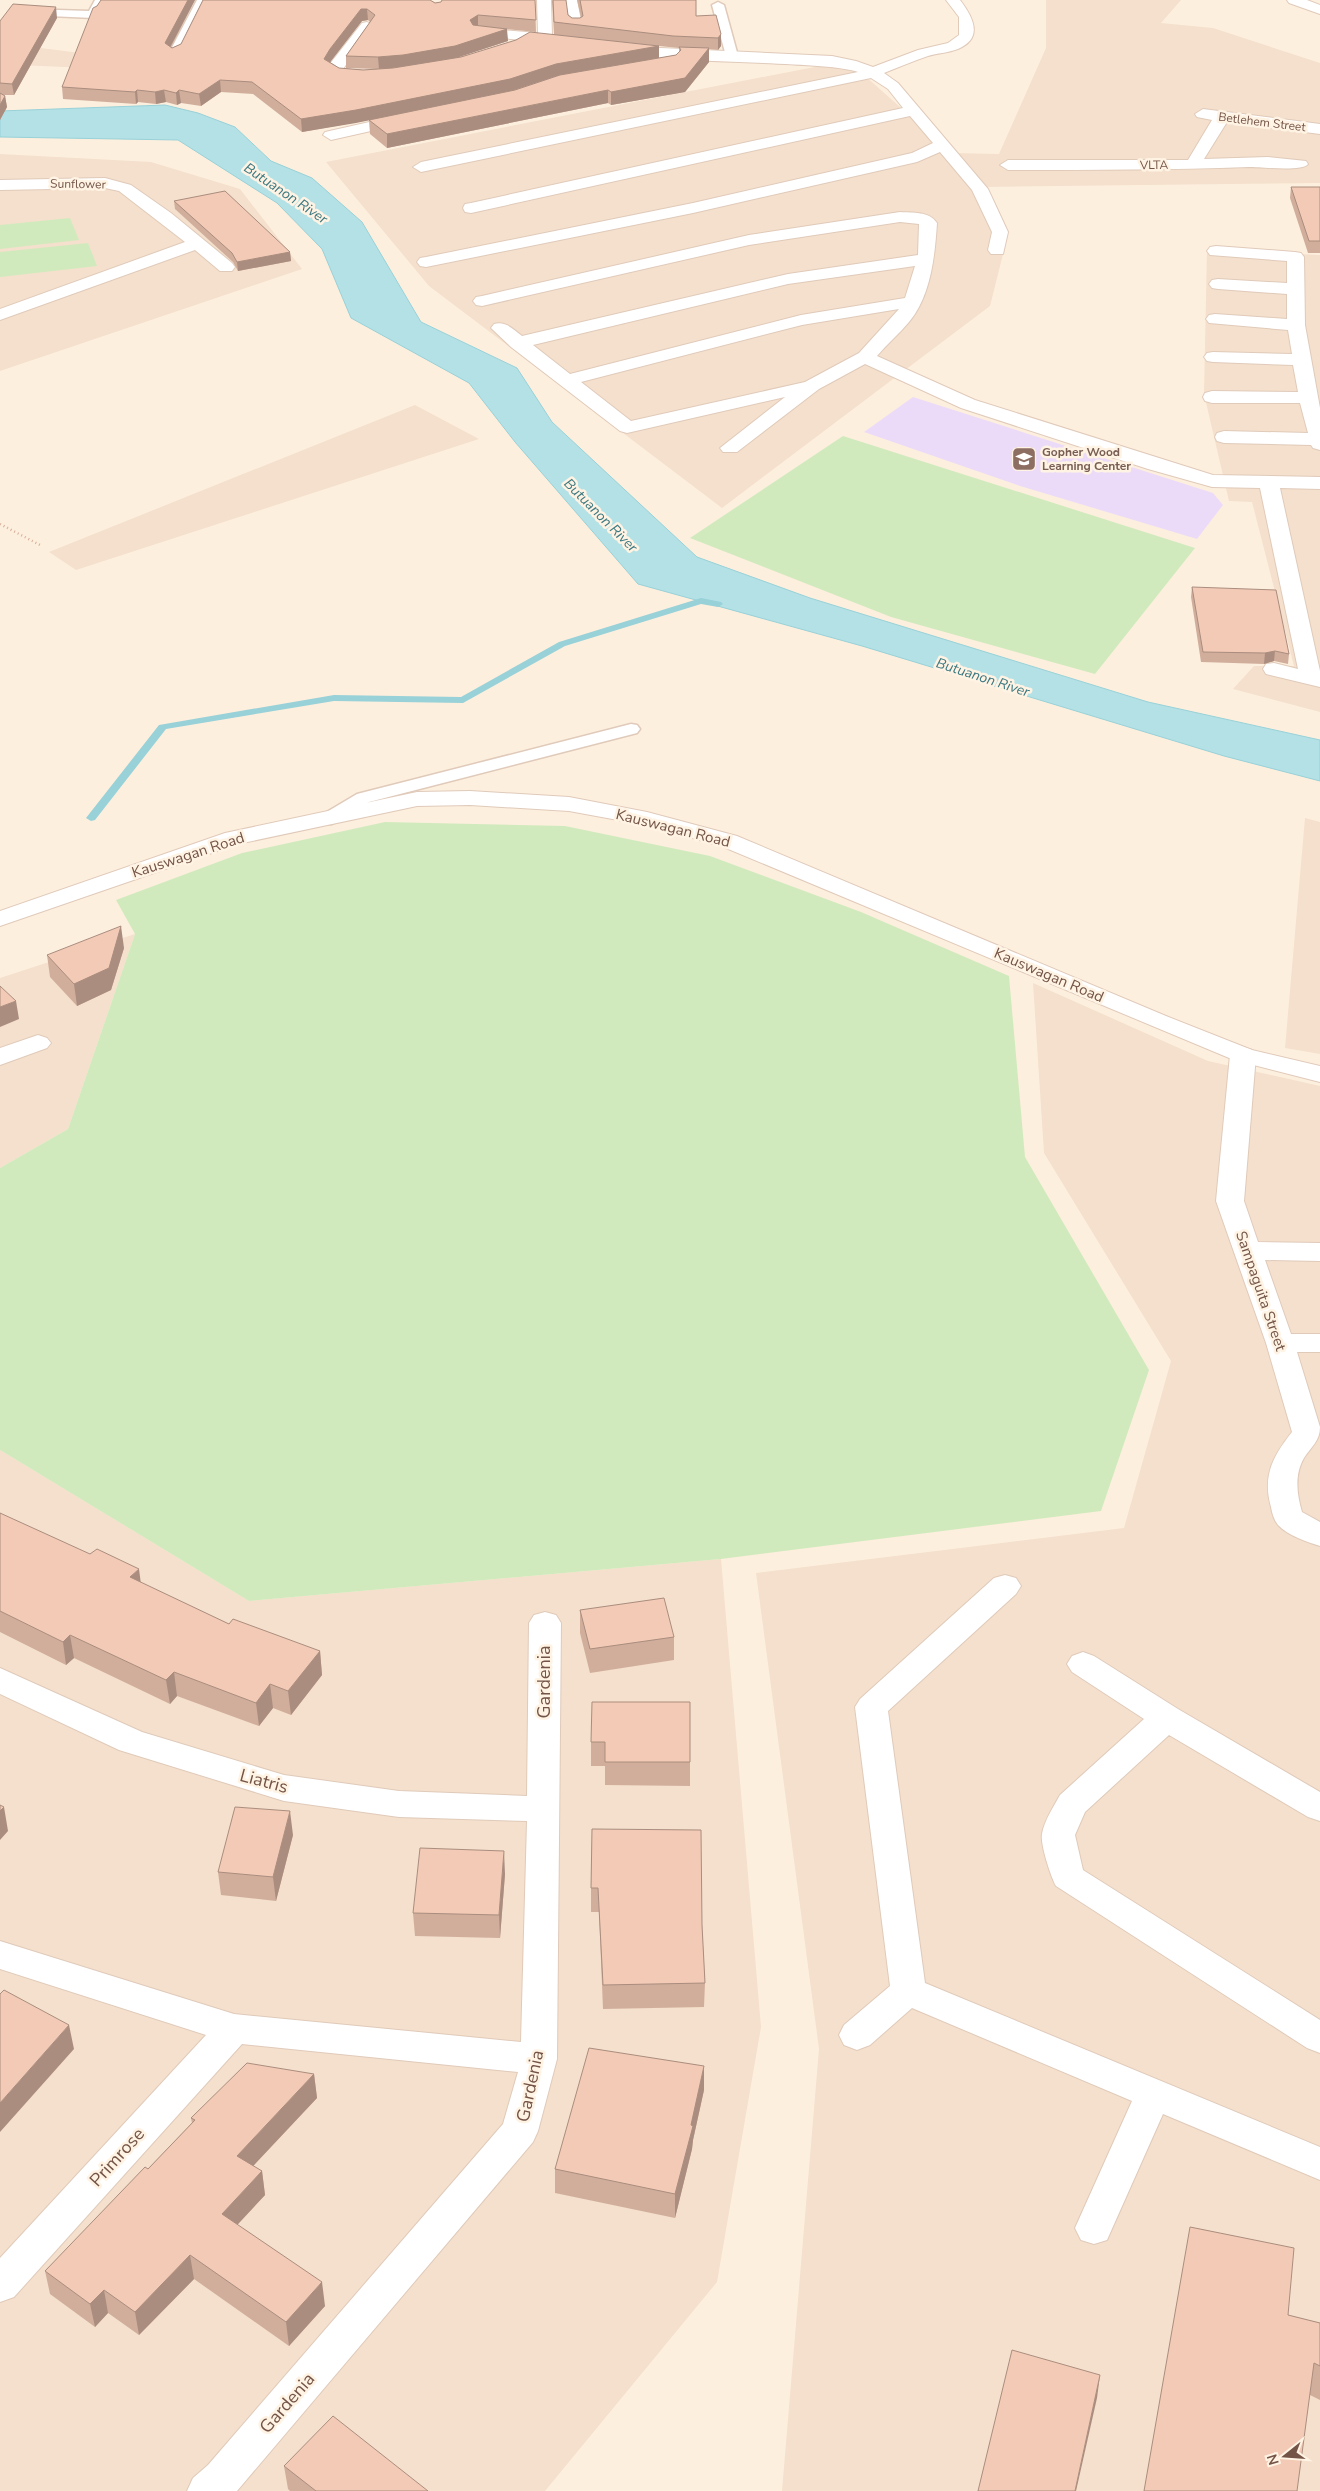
<svg xmlns="http://www.w3.org/2000/svg" width="1320" height="2491" font-family="'Nunito Sans',sans-serif">
  <rect width="100%" height="100%" fill="#fdefde"/>
  <path fill="#f4e0cc" d="M1046 0H1181L1161 23 1213 28 1320 63V183L982 187 1008 234 990 306 722 508 429 286 326 162 830 64 856 68 952 153 999 154 1046 48Z
    M0 43 97 55 87 68 18 65Z
    M0 154 151 162 240 189 302 269 0 371Z
    M1207 250 1320 255V712L1233 689 1254 666H1294L1252 502 1229 501 1204 394Z
    M415 405 479 439 76 570 49 552Z
    M1305 818 1320 822V1054L1285 1048Z
    M135 934 68 1129 0 1168V978Z
    M1033 983 1208 1061 1320 1086V2491H782L819 2049 756 1573 1124 1528 1171 1361 1044 1153Z
    M0 1450 249 1601 721 1559 761 2027 717 2282 545 2491H0Z"/>
  <path fill="#ecdbf8" d="M913 397 1213 493 1223 505 1197 539 1020 486 864 432Z"/>
  <path fill="#d1eabd" d="M70 218 79 240 0 249V225Z
    M88 243 97 266 0 277V252Z
    M843 436 1195 548 1095 674 891 617 690 538Z
    M385 822 565 826 710 856 861 912 1009 976 1025 1157 1149 1370 1101 1511 721 1559 249 1601 0 1450V1168L68 1129 135 934 116 900 242 853Z"/>
  <path fill="#b3e1e6" stroke="#98d1d8" d="M165 105 198 113 235 127 271 161 312 178 362 222 421 322 517 368 552 422 697 557 810 598 1148 702 1320 740V781L1224 756 862 646 638 584 515 442 469 383 351 318 322 249 277 203 178 140 0 137V111Z"/>
  <g fill="none" stroke-linecap="round" stroke-linejoin="round">
    <path fill="#98d1d8" fill-rule="evenodd" d="M701 598 721 602 723 604 718 607 701 604 565 646 463 703 334 701 166 729 95 820 91 821 86 818 159 725 334 695 461 697 559 642Z"/>
    <defs>
      <path id="service" d="M95 0H107L97 17 93 18 27 15 21 12 27 9 89 11Z
        M197 0H209L180 55 174 58 170 57 168 55Z
        M565 0H577L582 26 580 28H572L570 26Z
        M718 2 724 5 738 56 736 58 732 59 726 56 712 5Z
        M631 724 637 725 640 729 637 733 369 802 332 824H320L317 820 320 816 357 794Z"/>
      <path id="minor" d="M537 0H551L552 35 564 39 566 42 564 45 559 46 544 42 479 36 472 32 479 28 538 33Z
        M946 0H960C973 17 984 38 958 49 948 53 937 53 928 56 913 61 899 67 884 73L898 83 988 189 1008 232 1003 254H991L988 250 992 232 972 190 940 152 917 162 693 213 426 267 420 266 417 262 420 258 426 257 693 203 912 153 933 143 910 116 471 213 465 212 463 208 465 204 471 203 903 108 888 89 871 78 421 172 413 167 421 162 858 72C822 59 625 65 615 49L617 46 832 56 856 61 873 67 918 50 948 43 959 35V17Z
        M1287 0H1307L1320 5V14L1289 3Z
        M367 22 374 26 343 69 367 71 375 76C366 86 335 81 327 71L329 65 362 23Z
        M1203 109 1320 124V134L1227 122 1204 159 1268 157 1306 161 1308 164C1303 172 1260 167 1249 167 1169 170 1088 170 1008 170L1000 165 1008 160H1188L1212 120 1197 117 1195 114Z
        M405 114 413 119 411 122 331 140 323 135 325 132Z
        M105 178 131 185 171 213 232 263 235 267 232 271H220L195 250 0 320V309L185 242 119 191 105 188 0 190V180Z
        M900 212C913 213 929 211 937 223 935 255 931 296 909 322 899 334 887 344 877 356L975 400 1213 475 1320 477V489L1280 488 1320 671V687L1266 674 1263 669 1266 664 1274 663 1298 669 1260 488 1212 487 1148 469 961 408 865 364 819 389 737 452H723L720 448 785 397 627 433 620 431 511 347 491 328 494 324C506 321 513 329 522 336L788 274 918 255 919 224 900 222 749 245 482 306 476 305 473 301 476 297 482 296 749 235ZM915 266 905 298 801 315 570 374 533 345 788 284ZM899 309 859 353 805 382 631 421 581 382 802 325Z
        M1216 246 1295 252 1301 253 1304 257 1305 325 1320 408V450L1313 448 1311 445 1224 443 1217 441 1215 437 1217 433 1224 431 1308 433 1300 403H1212L1205 401 1203 397 1205 393 1212 391 1298 392 1293 365 1213 362 1207 361 1204 357 1207 353 1213 352 1292 354 1288 330 1209 323 1206 319 1209 315 1215 314 1287 319V294L1218 289 1212 288 1209 284 1212 280 1218 279 1287 283V261L1210 255 1207 251 1210 247Z
        M38 1035 47 1038 51 1043 47 1048 0 1065V1048Z
        M1243 1047 1252 1050 1256 1055 1244 1201 1258 1242 1320 1243V1261L1265 1260 1291 1334H1320V1352H1297L1320 1427C1320 1441 1311 1447 1304 1458 1294 1475 1297 1495 1302 1512L1320 1522V1546C1307 1542 1287 1535 1278 1525 1274 1520 1272 1513 1271 1507 1262 1476 1273 1456 1292 1432L1266 1343 1216 1201 1230 1055 1234 1050Z
        M1005 1575 1016 1578 1021 1586 1016 1594 888 1711 925 1983 1320 2147V2180L1163 2114 1107 2240 1094 2244 1081 2240 1075 2228 1132 2101 912 2008 870 2045 857 2050 844 2045 839 2035 844 2025 890 1986 855 1707 860 1699 994 1578Z
        M545 1612 556 1615 561 1623 557 2059 538 2131 533 2142 237 2491H187L193 2478 208 2465 503 2124 518 2072 242 2044 14 2297 0 2302V2258L206 2035 0 1969V1941L234 2014 521 2042 527 1821 399 1817 284 1801 119 1750 0 1694V1668L142 1732 284 1775 399 1791 527 1796 529 1623 534 1615Z
        M1083 1652 1094 1656 1178 1709 1320 1792V1821L1308 1817 1169 1735 1085 1812 1075 1835 1083 1870 1320 2020V2053L1307 2048 1056 1886C1051 1877 1040 1844 1042 1834 1044 1821 1054 1806 1060 1795L1144 1719 1072 1672 1067 1664 1072 1656Z"/>
      <path id="tertiary" d="M470 791 569 797 647 812 737 836 1166 1016 1252 1050 1320 1066V1082L1234 1060 721 846 645 825 569 811 470 805 417 806 238 844 0 926V911L225 833 417 792Z"/>
    </defs>
    <use href="#service" stroke="#e0caba" stroke-width="3"/>
    <use href="#minor" stroke="#e0caba" stroke-width="2"/>
    <use href="#tertiary" stroke="#e0caba" stroke-width="2"/>
    <path stroke="#d7ae99" stroke-width="2.5" stroke-dasharray="1 3" stroke-linecap="butt" d="M0 524 40 545"/>
    <use href="#service" fill="#fff" fill-rule="evenodd"/>
    <use href="#minor" fill="#fff" fill-rule="evenodd"/>
    <use href="#tertiary" fill="#fff" fill-rule="evenodd"/>
  </g>
  <path fill="#d1ae9c" fill-rule="evenodd" d="M101 0H195L171 47 172 48 181 44 203 0 432 1 435 3 535 0 536 32 506 29 508 41 459 57 554 34 552 0 572 18H580L581 17 577 0H696V16L721 34V46L718 50 709 49V62L685 92 611 105 608 103 387 148 370 134 369 120 302 132 253 94 221 92 201 106 181 103 177 105 166 102 156 104 138 102 136 104 63 99 62 87 97 6ZM368 20 370 22 346 56V68L376 69 363 70 339 68 330 62 362 21ZM659 46 679 48V52L676 55 659 58ZM557 76H559L511 91Z
    M57 18 14 95H2L5 96 7 107 0 120V21Z
    M1291 187H1320V253H1308L1290 198Z
    M174 201 290 252 291 261 238 271 233 262 175 209Z
    M1192 587 1289 654 1288 664 1274 661 1264 664 1201 662 1191 597Z
    M124 948 111 990 77 1006 50 977 47 955Z
    M0 1513 141 1583 229 1624 320 1651 322 1675 291 1715 273 1708 259 1726 177 1696 170 1704 74 1658 66 1665 0 1632Z
    M580 1610 674 1637V1660L590 1673 580 1633Z
    M690 1702V1786L605 1785V1766H591V1742Z
    M592 1829 702 1925 705 1983 704 2007 603 2009 599 1912H591V1888Z
    M293 1835 276 1901 221 1895 218 1872Z
    M505 1874 500 1938 415 1936 413 1913Z
    M314 2074 317 2098 253 2166 262 2171 265 2195 237 2225 325 2306 289 2346 194 2279 139 2335 108 2313 95 2327 50 2294 45 2271 148 2169 192 2123 191 2118Z
    M704 2090 693 2140 692 2149 675 2218 555 2193V2169Z
    M1288 2315 1320 2323V2400L1310 2395Z
    M284 2466 428 2491H290L288 2489Z"/>
  <path fill="#aa8d7f" d="M188 0H195L166 55 165 43Z
    M56 7 57 18 14 95 12 84Z
    M361 9H367L368 20 362 21 331 61 325 72 324 59 330 49Z
    M478 15V26L470 32V20Z
    M507 29 508 41 456 58 403 67 379 69 378 57Z
    M721 34V46L718 50V38Z
    M659 46V58L557 76 511 91 356 123 302 132 301 119 556 64Z
    M709 48V62L685 92 611 105V92Z
    M220 80 221 92 201 106 199 94Z
    M137 90 138 102 136 104 135 92Z
    M164 90 166 102 156 104 155 92Z
    M179 90 181 103 177 105 176 93Z
    M608 90V103L387 148V134Z
    M5 96 7 107 0 120V105Z
    M290 252 291 261 238 271 237 262Z
    M1275 651 1274 661 1264 664 1265 653Z
    M121 926 124 948 111 990 77 1006 74 984Z
    M16 1001 19 1019 0 1027V1007Z
    M139 1569 142 1592 130 1577Z
    M70 1635 74 1658 66 1665 63 1642Z
    M320 1651 322 1675 291 1715 288 1691Z
    M174 1672 177 1696 170 1704 166 1680Z
    M270 1684 273 1708 259 1726 256 1703Z
    M4 1807 8 1831 0 1840V1811Z
    M290 1811 293 1835 276 1901 273 1877Z
    M504 1851 505 1874 500 1938 499 1915Z
    M69 2025 74 2049 0 2132V2103Z
    M704 2066V2090L693 2140 692 2149 675 2218V2194Z
    M314 2074 317 2098 240 2180 237 2156Z
    M262 2171 265 2195 225 2238 222 2214Z
    M190 2255 194 2279 139 2335 135 2312Z
    M322 2282 325 2306 289 2346 286 2322Z
    M104 2290 108 2313 95 2327 90 2304Z
    M1100 2375 1097 2398 1076 2491H1075Z"/>
  <path fill="#f3cab5" stroke="#aa8d7f" d="M101 0H188L165 43 172 48 181 44 203 0H430L435 3 441 2 442 0H535L536 20 478 15 470 20 473 25 507 29 455 46 403 55 378 57 346 56 375 15 367 9H361L330 49 324 59 339 68 363 70 393 68 461 57 516 40 530 32 659 46 556 64 510 79 356 110 301 119 252 82 220 80 199 94 179 90 176 93 164 90 155 92 137 90 135 92 62 87 93 8 97 6Z
    M553 0H566L568 15 572 18H580L583 16 580 0H696V16L716 15 721 34 718 38 673 36 554 22Z
    M13 4 56 7 12 84 0 83V21Z
    M679 47 709 48 685 78 611 92 608 90 387 134 369 120 515 90 560 75 676 55 681 50Z
    M0 93 5 96 0 105Z
    M1291 187H1320V241H1309Z
    M225 191 290 252 237 262 232 253 174 201Z
    M1192 587 1276 590 1289 654 1275 651 1265 653 1203 652Z
    M121 926 109 968 74 984 47 955Z
    M0 986 16 1001 0 1007Z
    M0 1513 90 1554 97 1549 139 1569 130 1577 229 1624 233 1619 320 1651 288 1691 270 1684 256 1703 174 1672 166 1680 70 1635 63 1642 0 1611Z
    M664 1598 674 1637 590 1649 580 1610Z
    M592 1702H690V1762H605V1742H591Z
    M0 1805 4 1807 0 1811Z
    M235 1807 290 1811 273 1877 218 1872Z
    M592 1829 701 1830 702 1925 705 1983 603 1985 598 1888H591Z
    M420 1848 504 1851 499 1915 413 1913Z
    M4 1990 69 2025 0 2103V1994Z
    M589 2048 704 2066 691 2125 693 2126 675 2194 555 2169Z
    M247 2063 314 2074 237 2156 262 2171 222 2214 322 2282 286 2322 190 2255 135 2312 104 2290 90 2304 45 2271 145 2167 148 2169 195 2120 191 2118Z
    M1190 2227 1294 2248 1288 2315 1320 2323V2366L1314 2363 1297 2491H1144Z
    M1012 2350 1100 2375 1075 2491H978Z
    M333 2416 428 2491H316L284 2466Z"/>
  <defs>
    <symbol id="school-square" viewBox="-11 -11 22 22"><rect x="-9" y="-9" width="18" height="18" rx="4" fill="#8d6e63" stroke="#fff3e4"/><path d="M0-5L7-2L0 1L-7-2ZM-4 1L0 2.5L4 1V4Q0 6-4 4Z" fill="#fff"/></symbol>
  </defs>
  <g fill-rule="evenodd">
    <use href="#school-square" x="1010" y="445" width="28" height="28"/>
  </g>
  <g text-anchor="middle" stroke-width="5" stroke-linejoin="round" paint-order="stroke">
    <g font-size="12" fill="#735446" stroke="#fff3e4">
      <text transform="translate(1262 122) rotate(7)" y="4">Betlehem Street</text>
      <text transform="translate(1154 165) rotate(-1)" y="4">VLTA</text>
      <text transform="translate(78 184) rotate(1)" y="4">Sunflower</text>
    </g>
    <g font-size="12" font-weight="bold" fill="#785e54" stroke="#fff3e4" text-anchor="start">
      <text x="1042" y="456">Gopher Wood<tspan x="1042" dy="14">Learning Center</tspan></text>
    </g>
    <g font-size="14" font-style="italic" fill="#3c7880" stroke="#fff3e4">
      <text transform="translate(286 193) rotate(34)" y="5">Butuanon River</text>
      <text transform="translate(601 515) rotate(45)" y="5">Butuanon River</text>
      <text transform="translate(983 677) rotate(18)" y="5">Butuanon River</text>
    </g>
    <g font-size="15" fill="#735446" stroke="#fff3e4">
      <text transform="translate(673 828) rotate(14)" y="5">Kauswagan Road</text>
      <text transform="translate(188 855) rotate(-18)" y="5">Kauswagan Road</text>
      <text transform="translate(1049 975) rotate(23)" y="5">Kauswagan Road</text>
      <text transform="translate(1261 1291) rotate(71)" y="5">Sampaguita Street</text>
    </g>
    <g font-size="18" fill="#735446" stroke="#fff3e4">
      <text transform="translate(544 1682) rotate(-90)" y="6">Gardenia</text>
      <text transform="translate(264 1781) rotate(15)" y="6">Liatris</text>
      <text transform="translate(530 2086) rotate(-78)" y="6">Gardenia</text>
      <text transform="translate(117 2157) rotate(-48)" y="6">Primrose</text>
      <text transform="translate(287 2403) rotate(-49)" y="6">Gardenia</text>
    </g>
  </g>
  <g transform="translate(1285 2456) rotate(253)" stroke="#fff3e4" stroke-width="4" paint-order="stroke">
  <path d="M0-4L9 19L0 12L-9 19Z" fill="#735446"/>
  <text y="-8" font-size="14" font-weight="bold" text-anchor="middle" fill="#735446">N</text>
  </g>
</svg>
